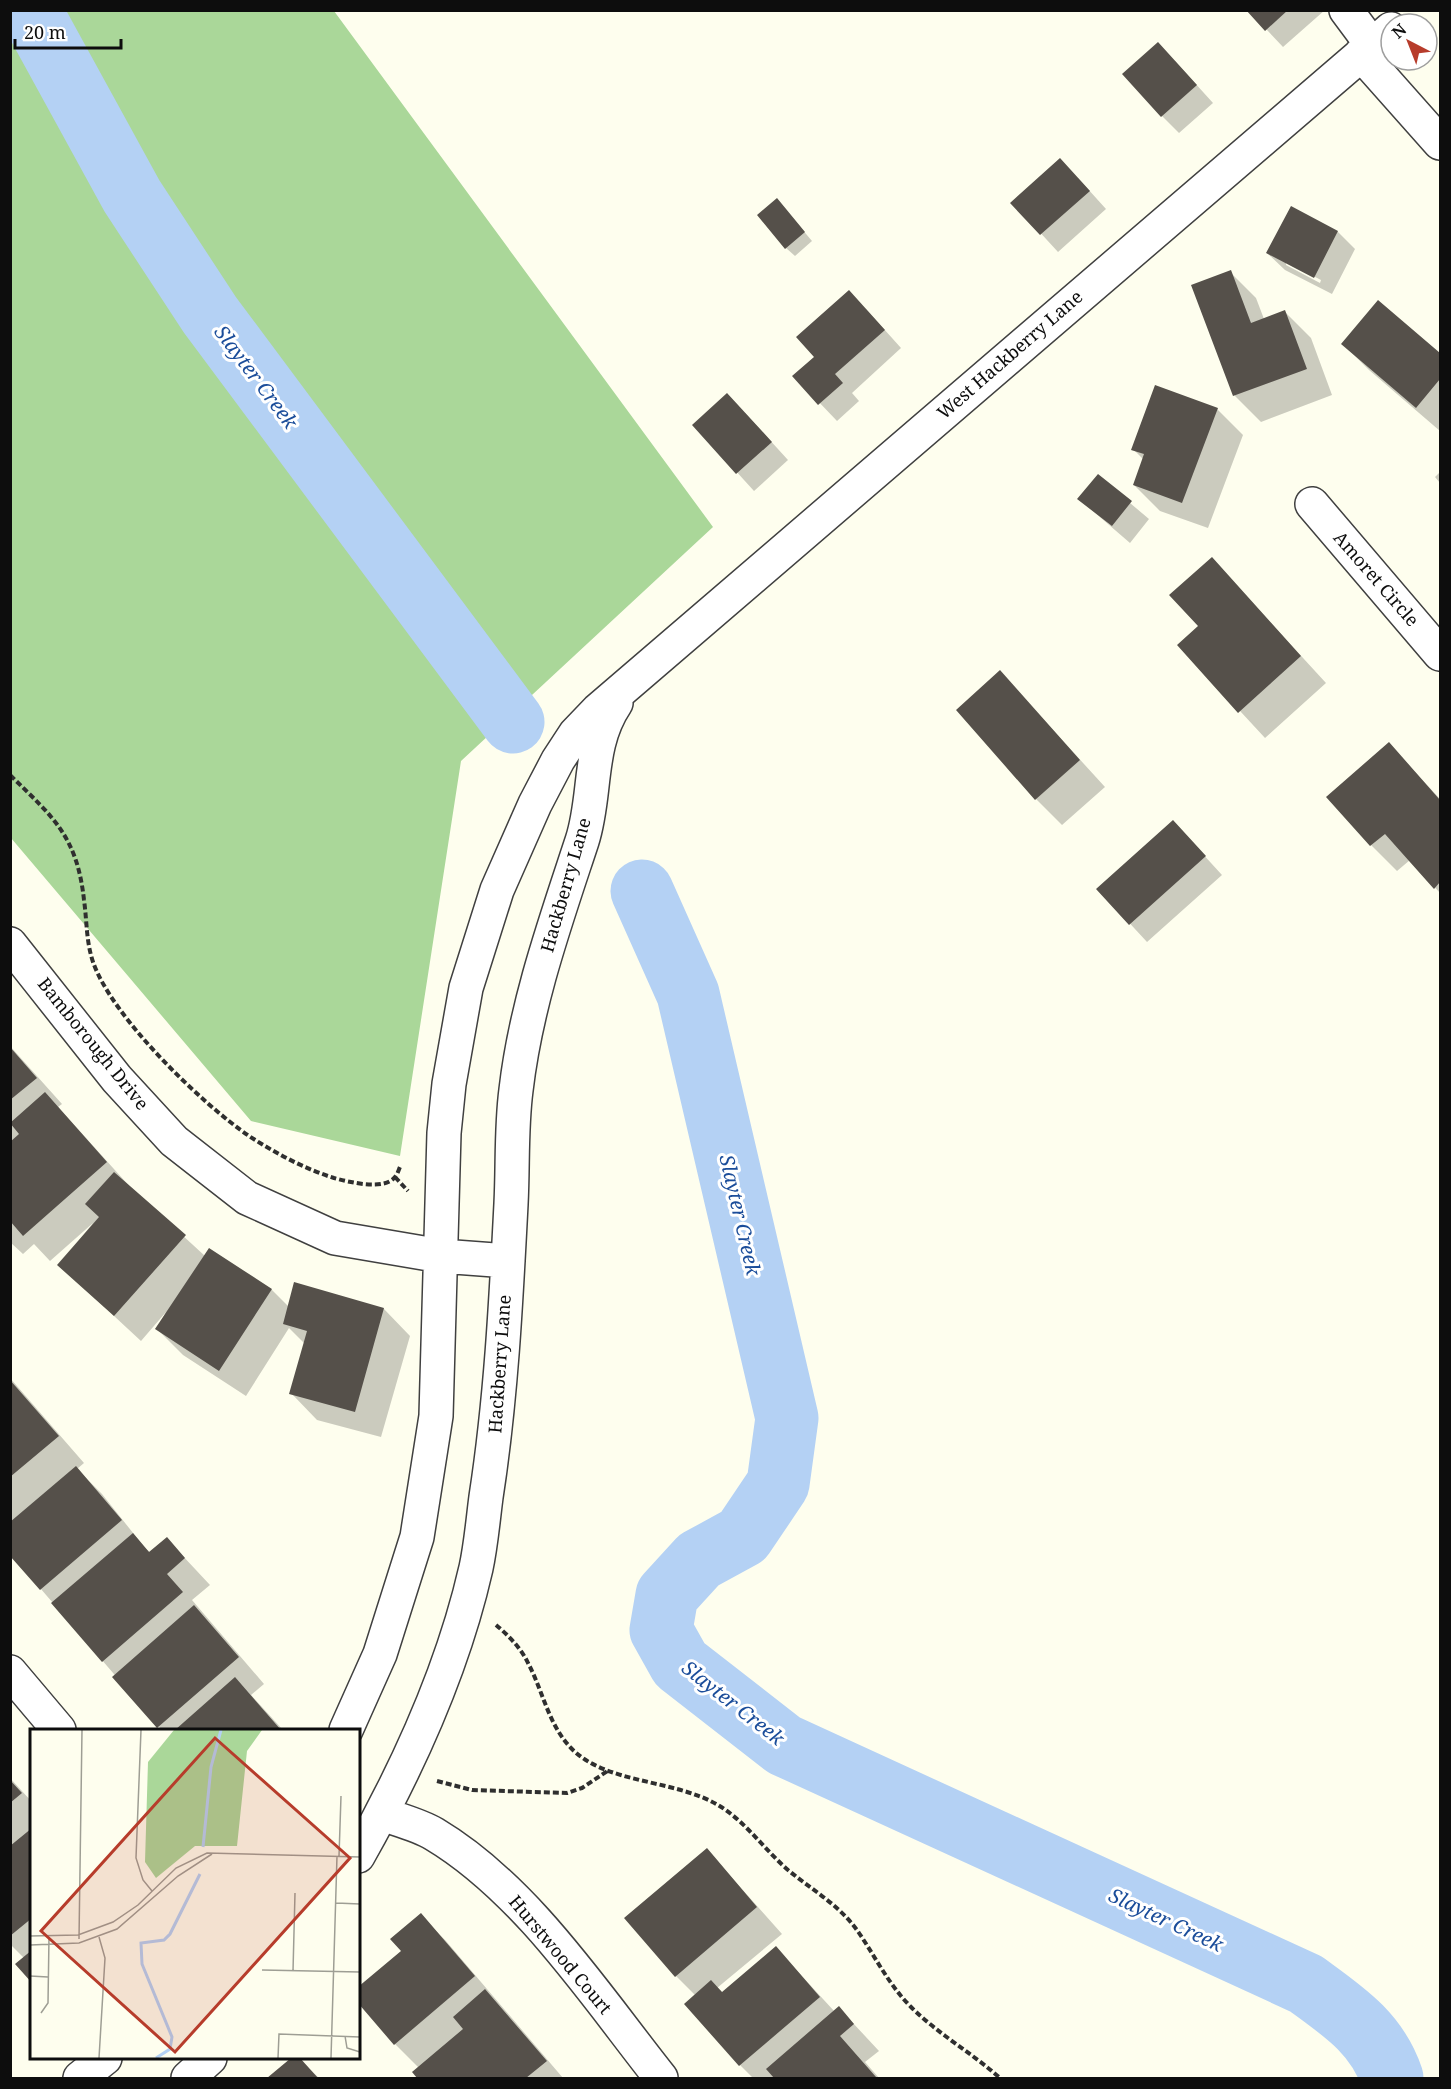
<svg xmlns="http://www.w3.org/2000/svg" width="1451" height="2089" font-family="'Noto Serif',serif">
  <rect width="100%" height="100%" fill="#fefeee"/>
  <path fill="#aad799" d="M10 11H334L713 527 461 761 400 1156 251 1121 11 838Z"/>
  <path fill="#0003" fill-rule="evenodd" d="M1248 10H1325L1283 47Z
    M1175 61 1213 103 1179 133 1162 116Z
    M1078 178 1106 209 1058 252 1013 203Z
    M1291 208 1338 232 1355 249 1332 294 1285 270 1267 253ZM1286 262 1321 280 1320 283 1286 265Z
    M785 209 812 241 795 256 786 248Z
    M1230 272 1256 298 1264 319 1285 312 1311 338 1332 395 1261 422 1235 396 1193 286Z
    M1378 302 1440 355V431L1369 370 1343 344Z
    M866 309 901 348 852 393 859 401 837 421 794 376Z
    M1217 409 1243 435 1208 528 1160 511 1134 485 1144 460 1133 449Z
    M745 413 788 460 754 491 694 425Z
    M1440 472V483L1435 477Z
    M1098 476 1149 519 1130 543 1079 499Z
    M1212 559 1326 683 1265 738 1179 645 1200 627Z
    M1000 672 1105 787 1062 825 1036 799Z
    M1389 744 1440 799V893L1410 860 1397 871 1371 845Z
    M1190 840 1222 875 1147 942 1098 889Z
    M10 1046 62 1104 58 1107 132 1189 205 1256 209 1250 272 1290 289 1307 384 1309 410 1336 381 1437 317 1420 291 1393 305 1344 289 1328 246 1396 183 1355 157 1329 166 1312 141 1341 59 1265 93 1223 50 1261 34 1244 23 1254 10 1242Z
    M10 1378 84 1463 77 1469 102 1494 145 1548 151 1553 167 1539 210 1585 192 1600 264 1684 251 1695 283 1730H162L10 1553Z
    M10 1778 32 1802V1981L24 1958 10 1944Z
    M707 1850 782 1934 717 1988 723 1993 776 1948 835 2012 839 2008 879 2051 865 2062 879 2078H753L740 2065 696 1996 676 1976Z
    M420 1915 446 1941 563 2078H419L414 2073 419 2068 395 2044 403 1951Z
    M293 2058H298L319 2078H269Z"/>
  <g fill="none" stroke-linecap="round" stroke-linejoin="round">
    <path stroke="#b4d1f4" stroke-width="63" d="M30 10 132 196 210 315 513 722
      M642 891 688 994 787 1418 778 1484 743 1536 699 1560 667 1595 661 1630 680 1664 784 1745 1306 1984C1343 2011 1377 2033 1392 2078"/>
  </g>
  <path fill="#55504a" d="M1246 10H1288L1265 31Z
    M1158 42 1197 85 1161 117 1122 74Z
    M1060 158 1090 191 1040 235 1010 203Z
    M777 198 805 232 785 249 757 215Z
    M1291 206 1338 231 1314 278 1266 253Z
    M1231 270 1251 323 1285 310 1307 369 1233 396 1191 285Z
    M849 290 885 330 835 374 843 383 818 405 792 376 814 357 796 337Z
    M1378 300 1440 353V379L1416 408 1341 344Z
    M1155 385 1218 408 1182 503 1133 485 1144 454 1131 450Z
    M727 393 772 442 736 474 692 425Z
    M1098 474 1132 501 1112 526 1077 499Z
    M1212 557 1301 656 1238 713 1177 645 1198 626 1169 595Z
    M1000 670 1080 760 1035 800 956 710Z
    M1389 742 1440 800V882L1434 889 1385 834 1370 846 1326 797Z
    M1173 820 1206 856 1129 925 1096 889Z
    M10 1047 37 1078 10 1100Z
    M45 1092 107 1162 23 1236 10 1221V1142L19 1134 10 1123Z
    M114 1172 186 1235 114 1316 57 1265 99 1217 85 1204Z
    M209 1248 272 1289 219 1371 155 1329Z
    M294 1282 384 1308 355 1412 289 1394 307 1331 283 1324Z
    M10 1380 59 1436 10 1477Z
    M76 1466 122 1520 40 1590 10 1556V1522Z
    M133 1533 149 1552 167 1537 185 1558 167 1574 183 1592 102 1662 51 1603Z
    M194 1605 239 1657 157 1728 112 1677Z
    M235 1677 281 1730H175Z
    M10 1780 22 1793 10 1803Z
    M32 1828V1918L10 1936V1846Z
    M707 1848 757 1907 675 1977 624 1918Z
    M421 1913 475 1976 394 2045 358 2003V1987L401 1951 390 1939Z
    M776 1946 820 1997 739 2066 684 2004 711 1980 722 1992Z
    M32 1950V1983L15 1964Z
    M485 1989 547 2061 526 2078H417L412 2072 463 2029 453 2017Z
    M839 2006 854 2024 840 2036 876 2077 774 2078 766 2069Z
    M291 2058H300L318 2078H267Z"/>
  <g fill="none" stroke-linecap="round" stroke-linejoin="round">
    <defs>
      <path id="minor" d="M1346 10 1372 45
        M1361 54 1440 143
        M1312 504 1440 654
        M10 944 117 1079 174 1141 247 1198 335 1238 441 1256 508 1261
        M10 1672 59 1730
        M346 1730 380 1654 417 1537 436 1416 444 1133 449 1084 466 988 497 890 535 804 558 760 575 734 598 710 1391 29
        M382 1814C399 1820 419 1825 434 1834 526 1889 595 1995 661 2078
        M358 1856C409 1766 453 1669 476 1568 481 1545 483 1520 486 1497 501 1400 506 1302 511 1204 513 1166 511 1128 516 1090 526 1004 555 923 582 841 597 795 587 746 616 703
        M80 2078 105 2058
        M188 2078 210 2058"/>
    </defs>
    <use href="#minor" stroke="#404040" stroke-width="36"/>
    <path stroke="#2f2f2f" stroke-width="4" stroke-dasharray="6 3" stroke-linecap="butt" d="M10 775C53 817 77 836 84 900 87 921 86 941 93 962 112 1017 201 1103 249 1136 275 1153 305 1169 334 1178 349 1182 384 1191 395 1177 398 1174 399 1168 401 1165
      M395 1177 408 1191
      M496 1625C508 1635 521 1648 528 1663 543 1691 548 1724 571 1748 605 1784 674 1779 718 1805 745 1821 764 1849 788 1870 812 1890 841 1906 859 1933 876 1958 889 1985 911 2007 938 2034 972 2053 1000 2078
      M437 1781 472 1790 567 1793 582 1788 609 1770"/>
    <use href="#minor" stroke="#fff" stroke-width="33"/>
  </g>
  <g text-anchor="middle" stroke-width="6" stroke-linejoin="round" paint-order="stroke">
    <g font-size="18" fill="#0d0d0d" stroke="#fff">
      <text transform="translate(1010 355) rotate(-41)" y="6">West Hackberry Lane</text>
      <text transform="translate(1376 579) rotate(49)" y="6">Amoret Circle</text>
      <text transform="translate(566 885) rotate(-74)" y="6">Hackberry Lane</text>
      <text transform="translate(93 1044) rotate(51)" y="6">Bamborough Drive</text>
      <text transform="translate(500 1364) rotate(-86)" y="6">Hackberry Lane</text>
      <text transform="translate(560 1955) rotate(50)" y="6">Hurstwood Court</text>
    </g>
    <g font-size="20" font-style="italic" fill="#1b4d9a" stroke="#fff">
      <text transform="translate(256 377) rotate(53)" y="7">Slayter Creek</text>
      <text transform="translate(740 1215) rotate(77)" y="7">Slayter Creek</text>
      <text transform="translate(733 1703) rotate(38)" y="7">Slayter Creek</text>
      <text transform="translate(1166 1920) rotate(25)" y="7">Slayter Creek</text>
    </g>
  </g>
  <g transform="translate(30 1729)">
    <rect width="330" height="330" fill="#fefeee"/>
    <path d="M144 1H232L217 22 207 117H165L126 149 115 133 118 33Z" fill="#aad799"/>
    <path fill="none" stroke="#b4d1f4" stroke-width="3" d="M173 118 181 38 191 1M126 329 140 320 142 308 112 235 111 214 134 211 140 205 170 145"/>
    <path fill="none" stroke="#9e9e94" stroke-width="1.5" d="M111 1 106 129 113 151 122 162M309 127 311 67M306 174 330 175M0 207 48 206 83 193 108 176 146 139 177 124 330 128M49 210 52 1M0 216 49 214 87 200 148 147 182 125M232 241 330 243M263 242 265 164M0 247 18 248M11 284 18 274 19 208M315 307 317 319 330 323M69 329 75 229 69 208M248 329 249 305 330 308M301 329 307 127"/>
    <path fill="#b73c2b" fill-opacity="0.15" stroke="#b73c2b" stroke-width="3" d="M185 9 320 129 145 323 11 202Z"/>
    <rect width="330" height="330" fill="none" stroke="#0d0d0d" stroke-width="3"/>
  </g>
  <rect width="1451" height="2089" fill="none" stroke="#0d0d0d" stroke-width="24"/>
  <g transform="translate(1409 42) rotate(318)"><circle r="28" fill="#ffffff" stroke="#9e9e9e" stroke-width="1.5"/>
  <path d="M0-4.5L10 22L0 15L-10 22Z" fill="#b73c2b"/>
  <text y="-9" font-size="16" font-weight="bold" text-anchor="middle" fill="#0d0d0d">N</text>
  </g>
  <path d="M15 39v9h106v-9" fill="none" stroke="#0d0d0d" stroke-width="3"/>
  <text x="24" y="39" font-size="18" fill="#0d0d0d" stroke="#ffffff" stroke-width="4.5" paint-order="stroke">20 m</text>
</svg>
